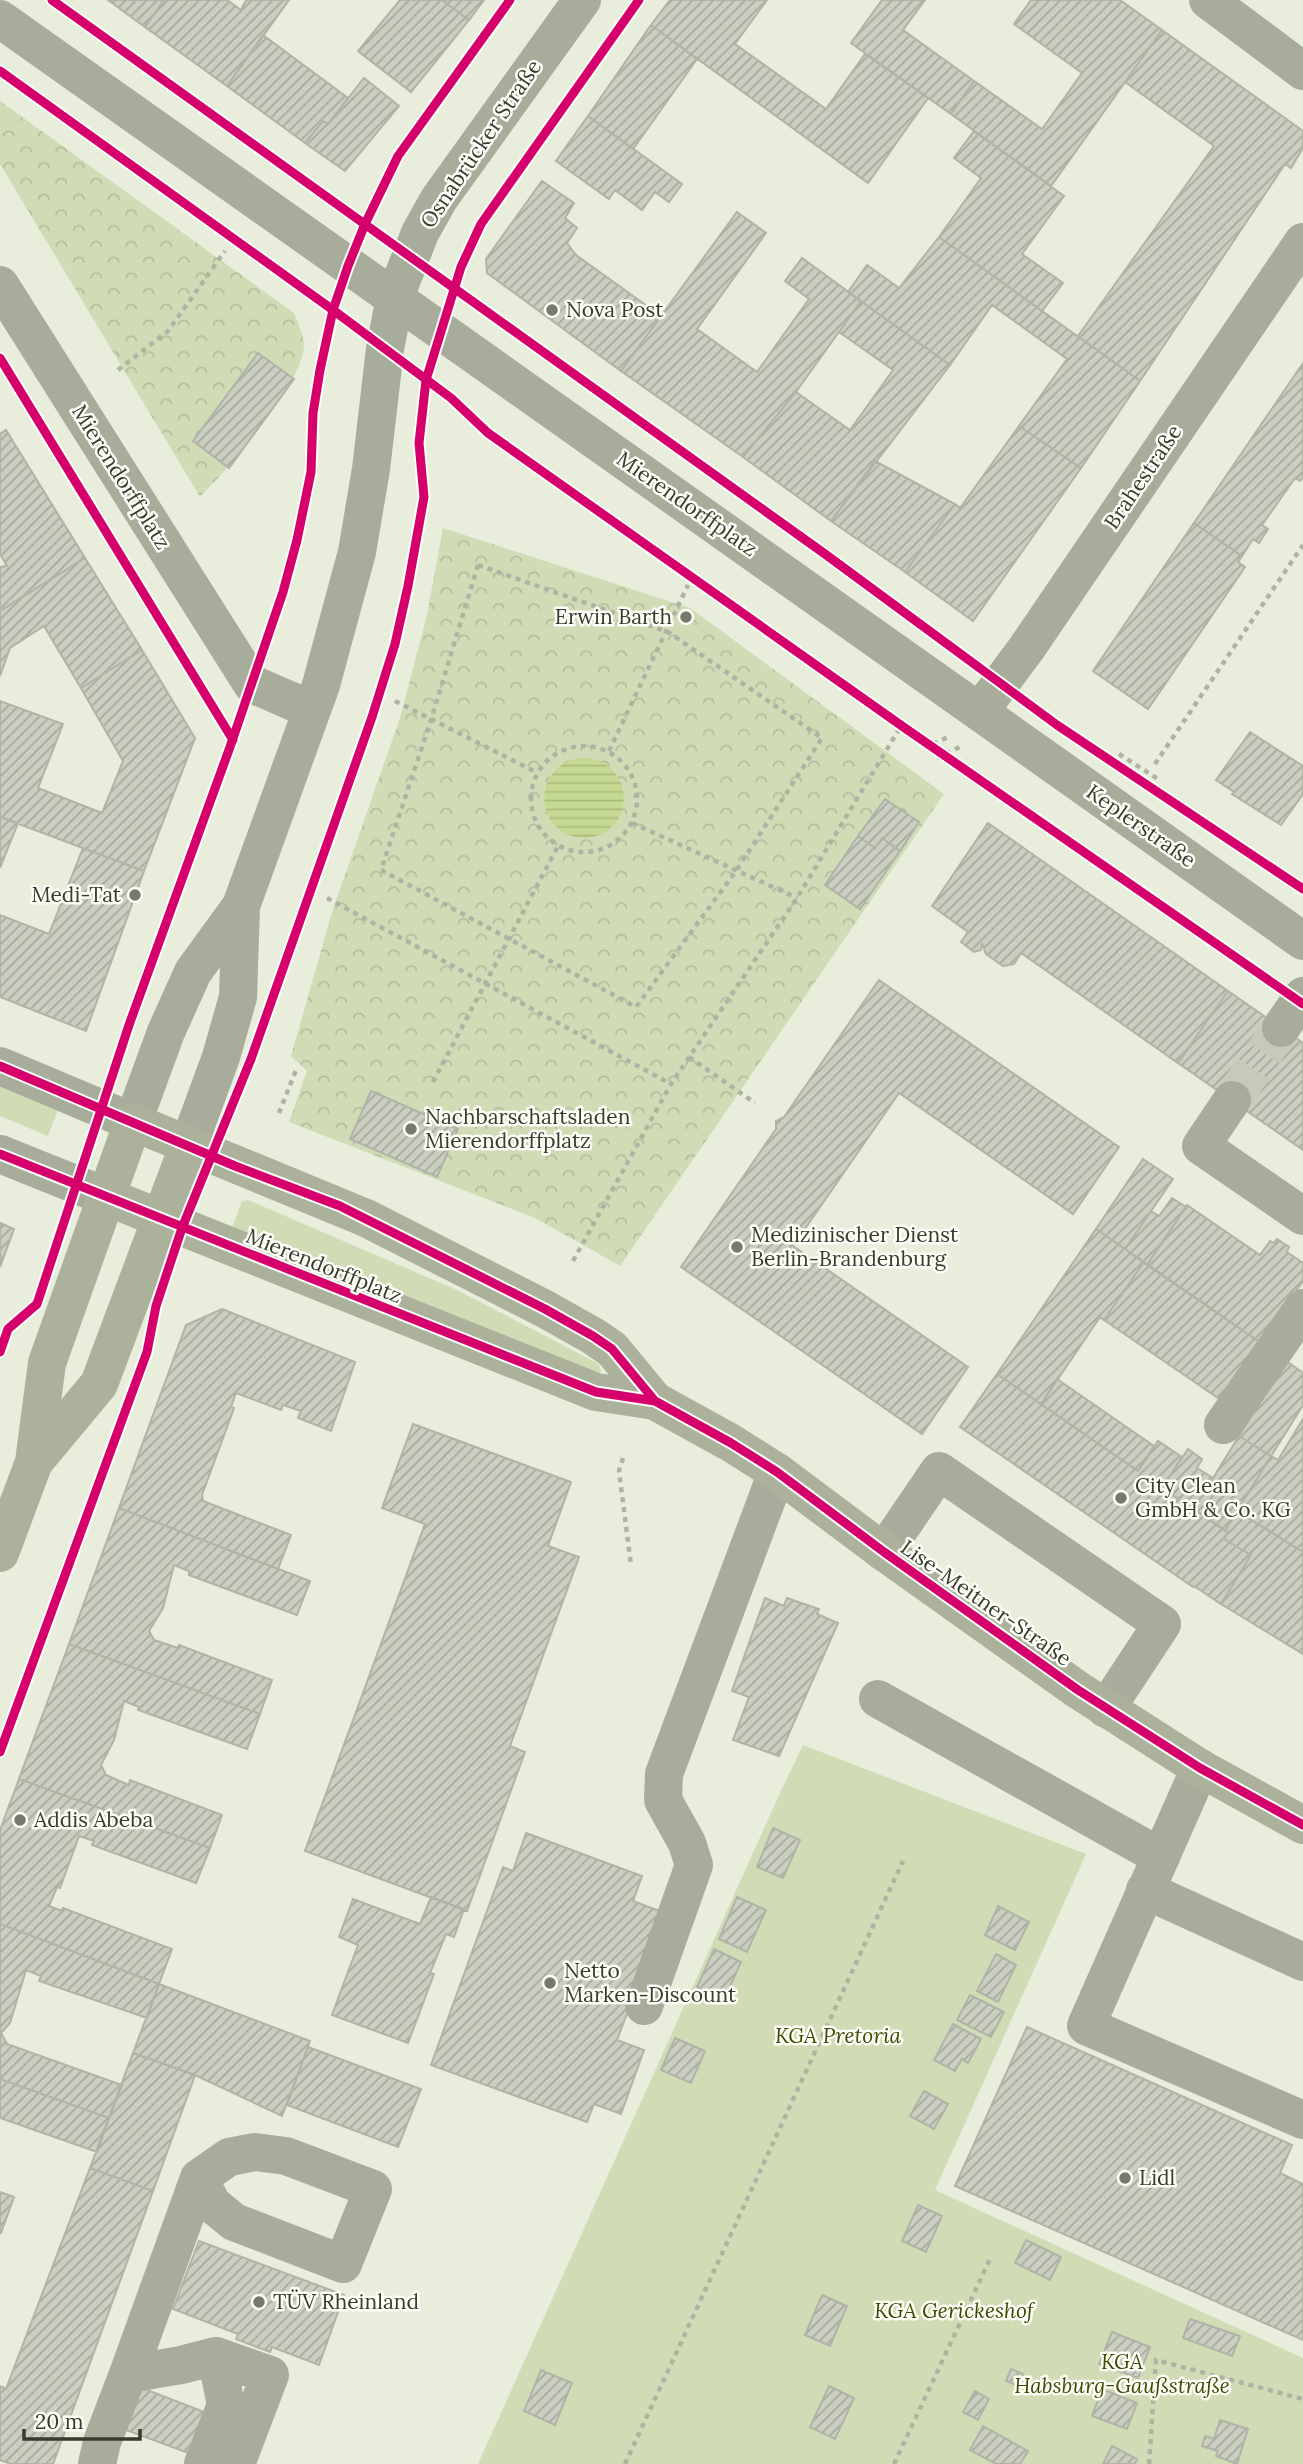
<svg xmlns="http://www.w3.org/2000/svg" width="1303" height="2464" font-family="Lora,serif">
  <defs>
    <pattern id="park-crowns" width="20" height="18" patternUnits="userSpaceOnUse" patternTransform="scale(1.75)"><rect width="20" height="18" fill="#d1dcb6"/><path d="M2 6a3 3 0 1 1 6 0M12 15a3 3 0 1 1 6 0" fill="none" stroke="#b4be9d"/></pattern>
    <pattern id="water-rules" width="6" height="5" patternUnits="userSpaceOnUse" patternTransform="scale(1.75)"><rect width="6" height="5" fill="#c6d992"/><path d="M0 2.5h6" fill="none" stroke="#abbb7e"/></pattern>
    <pattern id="building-hatch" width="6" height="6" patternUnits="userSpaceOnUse" patternTransform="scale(1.75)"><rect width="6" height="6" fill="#cbcfc1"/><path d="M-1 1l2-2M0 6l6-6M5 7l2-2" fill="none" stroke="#a6a99d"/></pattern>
  </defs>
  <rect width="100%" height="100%" fill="#e8eddc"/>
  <path fill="#d1dcb6" d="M0 1082 59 1107 48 1136 0 1116Z
    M248 1200 457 1290 599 1364 601 1371 597 1375 232 1228 242 1201Z
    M803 1745 1086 1854 935 2190 1303 2358V2464H478L780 1793Z"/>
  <path fill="url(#park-crowns)" d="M0 101 294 313C297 322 304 335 304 345 304 382 227 470 200 497L0 164Z
    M443 528 690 608 944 794 620 1266 535 1218 289 1122 307 1071 291 1056 333 909 400 718 427 615Z"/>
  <path fill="url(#water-rules)" d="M544 798a40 40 0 1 1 80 0a40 40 0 1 1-80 0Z"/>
  <path fill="url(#building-hatch)" stroke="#b0b4a7" stroke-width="2" d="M108 0H164L145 27Z
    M164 0H227L241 10 246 0H289L227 86 145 27Z
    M400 0H442L469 20 411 92 358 51Z
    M442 0H484L469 20Z
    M670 0H767L735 44 826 109 865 54 928 98 868 183 651 25Z
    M882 0H925L903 30 974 81 951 114 851 43Z
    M1031 0H1120L1162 30 1051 186 951 114 974 81 1042 129 1082 73 1014 24Z
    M651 25 697 59 633 149 588 116Z
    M1162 30 1303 131V148L1291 168 1285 164 1140 381 1078 336 1214 146 1125 82Z
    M263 35 348 98 328 124 323 121 305 143 227 86Z
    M364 78 399 106 345 171 305 143 323 121 328 124Z
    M588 116 682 184 669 202 655 192 642 210 615 190 609 199 556 161Z
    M974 131 1064 196 1022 254 1063 283 1042 311 939 237 981 178 954 158Z
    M542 181 574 203 565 218 577 228 567 243 576 255 661 316 621 371 487 273 486 259Z
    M737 212 766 233 697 329 757 372 809 299 785 281 802 258 861 301 796 392 743 457 621 371Z
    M939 237 1140 381 1081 468 1019 426 1067 359 992 305 950 365 848 292 867 265 899 288Z
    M861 301 950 365 831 521 743 457 796 392 850 430 893 370 839 332Z
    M258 353 294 379 229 468 193 441Z
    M1303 363V477L1300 481 1295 478 1262 525 1268 529 1259 543 1253 539 1242 556 1194 523Z
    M1019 426 1081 468 973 621 905 572 955 504 960 508Z
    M6 430 85 558 0 611V567L7 566 0 554V434Z
    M875 461 955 504 905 572 831 521Z
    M1194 523 1242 556 1238 562 1245 567 1148 709 1093 671Z
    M85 558 142 650 81 688 44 626 10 648 0 676V611Z
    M142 650 195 738 144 871 0 817V701L63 724 38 788 102 813 123 761 81 688Z
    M1250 732 1303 766V794L1281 825 1232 794 1234 792 1216 780Z
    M885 799 919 822 900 851 882 838 875 848 858 836Z
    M0 817 18 823 0 868Z
    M988 823 1228 991 1178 1063 1021 953 1014 964 1003 966 986 954 982 943 981 950 974 952 961 942 968 932 932 906Z
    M858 836 875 848 882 838 900 851 860 909 825 885Z
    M83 848 144 871 86 1031 0 997V915L49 934Z
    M879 980 1119 1147 1073 1214 899 1093 793 1246 968 1367 922 1434 681 1267 776 1129V1121L784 1117Z
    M1228 991 1303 1043V1150L1178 1063Z
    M371 1091 458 1129 437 1177 350 1139Z
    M1143 1159 1173 1179 1125 1249 1096 1229Z
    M1172 1198 1186 1207 1147 1265 1125 1249 1151 1211 1159 1216Z
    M1187 1205 1260 1255 1270 1241 1274 1243 1277 1239 1289 1247 1287 1252 1303 1263V1281L1261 1343 1147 1265Z
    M0 1223 14 1229 0 1267Z
    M1096 1229 1144 1262 1104 1320 1100 1317 1041 1404 997 1374Z
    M1144 1262 1261 1343 1221 1400 1104 1320Z
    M222 1309 355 1362 331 1431 298 1418 301 1411 283 1405 281 1410 236 1393 231 1407 234 1408 202 1495 203 1501 291 1535 278 1569 119 1508 186 1325Z
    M1286 1361 1303 1373V1405L1271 1456 1239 1436Z
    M997 1374 1138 1471 1158 1441 1182 1457 1162 1488 1228 1532 1224 1539 1251 1555 1221 1604 1194 1586 1193 1587 960 1427Z
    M1057 1379 1154 1446 1138 1471 1041 1404Z
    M1303 1419V1552L1237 1511 1271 1456 1278 1460Z
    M413 1424 571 1482 548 1546 579 1557 510 1746 525 1752 467 1911 305 1851 425 1524 382 1508Z
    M1239 1436 1271 1456 1225 1531 1194 1509Z
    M1188 1449 1202 1459 1197 1468 1213 1478 1194 1509 1162 1488Z
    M119 1508 310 1581 297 1615 189 1575V1571L174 1565 163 1608 149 1631 154 1640 178 1648 179 1645 272 1680 260 1714 69 1644Z
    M1237 1511 1303 1552V1654L1221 1604 1251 1555 1224 1539 1228 1532 1225 1531Z
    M765 1598 784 1606 787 1598 819 1609 817 1614 838 1623 779 1756 733 1740 749 1697 732 1691Z
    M69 1644 260 1714 247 1749 138 1710 139 1707 124 1701 114 1740 101 1765 106 1775 129 1785 130 1780 222 1815 210 1848 19 1779Z
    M19 1779 210 1848 196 1883 92 1845 94 1841 79 1836 60 1888 57 1887 49 1906 62 1911 63 1908 172 1949 159 1984 0 1924V1830Z
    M773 1828 800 1840 783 1878 757 1867Z
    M526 1833 642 1876 633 1901 665 1913 617 2040 644 2050 621 2114 594 2104 587 2122 431 2065 503 1867 513 1871Z
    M431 1897 464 1909 454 1937 446 1934 430 1973 434 1974 408 2043 332 2015 358 1945 339 1937 353 1899 420 1924Z
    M737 1897 766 1910 747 1952 719 1939Z
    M998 1906 1029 1922 1015 1950 985 1935Z
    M0 1924 159 1984 147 2018 39 1981 41 1976 26 1970 10 2023 1 2033 7 2044 122 2085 109 2118 0 2079Z
    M714 1949 741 1962 724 2000 697 1987Z
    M996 1954 1016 1965 998 2002 977 1991Z
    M159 1984 310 2041 282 2116 195 2075 133 2053Z
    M970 1995 1004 2012 991 2037 957 2020Z
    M953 2024 981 2039 968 2063 962 2059 955 2071 934 2060Z
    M1027 2027 1292 2145 1280 2173 1303 2184V2340L955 2186Z
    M675 2038 705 2051 691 2083 661 2070Z
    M308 2047 421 2089 398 2147 287 2105Z
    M133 2053 195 2075 153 2191 90 2168Z
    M0 2079 109 2118 97 2152 0 2118Z
    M924 2091 948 2104 934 2129 910 2116Z
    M90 2168 153 2191 53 2464H11L0 2460V2386L6 2389Z
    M0 2192 14 2197 1 2233 0 2232Z
    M918 2205 942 2216 926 2252 902 2241Z
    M1026 2240 1061 2257 1050 2280 1015 2263Z
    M199 2241 344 2295 319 2365 272 2347 270 2352 236 2339 238 2334 173 2309Z
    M822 2295 847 2306 830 2346 805 2335Z
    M1190 2319 1240 2336 1232 2356 1183 2338Z
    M1112 2332 1150 2347 1138 2378 1099 2364Z
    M1011 2369 1023 2374 1018 2386 1006 2381Z
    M541 2370 572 2383 555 2425 524 2411Z
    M829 2386 854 2398 835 2439 810 2427Z
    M142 2388 207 2413 191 2454 126 2430Z
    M1102 2389 1137 2403 1127 2429 1092 2416Z
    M975 2391 989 2399 978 2420 963 2412Z
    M1220 2420 1248 2429 1237 2464 1216 2456 1218 2451 1202 2446 1205 2436 1214 2439Z
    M983 2426 1028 2451 1020 2464H996L970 2450Z
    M1112 2446 1137 2459 1135 2464H1103Z"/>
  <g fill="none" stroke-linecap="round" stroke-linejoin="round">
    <path stroke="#c5cab9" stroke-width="38" stroke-dasharray="38 19" stroke-linecap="butt" d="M1232 1100 1281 1028"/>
    <path stroke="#afb3a3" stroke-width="4.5" stroke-dasharray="5 5" stroke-linecap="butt" d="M118 370 168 331 225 251
      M478 565 668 632 822 738 736 871 636 1007 381 870 431 720Z
      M395 701 538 773
      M933 744 948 737
      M531 799a53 53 0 1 1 106 0a53 53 0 1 1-106 0Z
      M609 751 688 585
      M1119 754 1161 781
      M937 758 962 746
      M1155 764 1303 545
      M632 823 797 898
      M327 898 671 1084
      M689 1057 755 1103
      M433 1082 558 846
      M279 1113 296 1070
      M573 1261 671 1084 797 898 898 731
      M623 1458 619 1471 631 1565
      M625 2464 903 1861
      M894 2464 991 2257
      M1149 2464 1156 2360 1303 2399"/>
    <path stroke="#a7ad9a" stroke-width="38" d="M1208 0 1303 71
      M0 19 1303 941
      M0 285 252 684 312 710
      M980 711 1026 649 1303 242
      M1281 1028 1303 996
      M0 1066 133 1122 166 1032 193 972 241 906 321 685 357 552 371 469 385 349 395 297 420 233 439 199 582 0
      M1232 1100 1201 1146 1303 1216
      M189 1144 221 1057 238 997 241 906
      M0 1154 107 1197
      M1223 1425 1303 1308
      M884 1552 939 1471 1162 1624 1106 1709
      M878 1699 1161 1857
      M1200 1768 1086 2026 1303 2120
      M1145 1890 1303 1962
      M644 2006 694 1865 687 1843 663 1800 664 1774 777 1472
      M199 2178 212 2204 234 2222 343 2264 373 2189 286 2156 255 2152 229 2157 199 2178 128 2374 181 2365 216 2356 270 2375 236 2464
      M97 2464 102 2442 128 2374
      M203 2464 226 2405 216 2356"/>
    <path stroke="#acb19c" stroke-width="38" d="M107 1197 596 1392 655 1401 731 1443 777 1472 884 1552 1078 1690 1200 1768 1303 1825
      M34 1462 99 1384 189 1144
      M0 1553 34 1462 47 1363 133 1122 366 1218 545 1309 593 1336 612 1349 655 1401"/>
    <defs>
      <path id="cycleway" d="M52 0 825 554 1057 725 1303 889
        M0 71 333 310 451 398 488 433 902 726 1303 1004
        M0 358 233 740
        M0 1066 235 1166 340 1206 545 1309 593 1336 612 1349 655 1401
        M0 1154 596 1392 655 1401 731 1443 777 1472 884 1552 1078 1690 1200 1768 1303 1825
        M0 1352 8 1329 37 1304 129 1025 230 747 283 592 297 540 311 472 313 413 320 370 333 310 348 266 365 224 398 156 510 0
        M0 1752 147 1352 156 1306 182 1228 251 1059 372 717 395 644 408 586 424 497 419 443 426 380 461 267 481 224 639 0"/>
    </defs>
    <use href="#cycleway" stroke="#fcfef7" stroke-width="13"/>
    <use href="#cycleway" stroke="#d6006c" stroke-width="9"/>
  </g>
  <g fill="#767a6c" stroke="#fcfef7" stroke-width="2.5">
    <circle cx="552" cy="310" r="7"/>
    <circle cx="686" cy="617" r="7"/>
    <circle cx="135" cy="895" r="7"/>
    <circle cx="411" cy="1129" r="7"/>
    <circle cx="737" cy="1247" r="7"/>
    <circle cx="1121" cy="1498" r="7"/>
    <circle cx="20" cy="1820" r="7"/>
    <circle cx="550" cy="1983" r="7"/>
    <circle cx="1125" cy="2178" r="7"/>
    <circle cx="259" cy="2302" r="7"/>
  </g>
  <g text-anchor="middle" stroke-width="5" stroke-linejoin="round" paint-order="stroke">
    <g font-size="21" fill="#383c2f" stroke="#fcfef7">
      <text transform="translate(481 144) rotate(-56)" y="7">Osnabrücker Straße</text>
      <text transform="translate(121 477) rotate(58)" y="7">Mierendorffplatz</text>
      <text transform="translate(1143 477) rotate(-56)" y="7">Brahestraße</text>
      <text transform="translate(687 504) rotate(35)" y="7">Mierendorffplatz</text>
      <text transform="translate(1141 826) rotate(35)" y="7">Keplerstraße</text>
      <text transform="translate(324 1266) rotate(22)" y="7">Mierendorffplatz</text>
      <text transform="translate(986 1603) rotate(35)" y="7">Lise-Meitner-Straße</text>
    </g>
    <g font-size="21" fill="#383c2f" stroke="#fcfef7" text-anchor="start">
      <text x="566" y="317">Nova Post</text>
      <text x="672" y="624" text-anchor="end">Erwin Barth</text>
      <text x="121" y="902" text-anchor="end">Medi-Tat</text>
      <text x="425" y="1124">Nachbarschaftsladen<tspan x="425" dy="24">Mierendorffplatz</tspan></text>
      <text x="751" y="1242">Medizinischer Dienst<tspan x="751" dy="24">Berlin-Brandenburg</tspan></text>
      <text x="1135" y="1493">City Clean<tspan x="1135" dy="24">GmbH &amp; Co. KG</tspan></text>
      <text x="34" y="1827">Addis Abeba</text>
      <text x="564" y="1978">Netto<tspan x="564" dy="24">Marken-Discount</tspan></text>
      <text x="1139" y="2185">Lidl</text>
      <text x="273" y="2309">TÜV Rheinland</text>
    </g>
    <g font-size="21" font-style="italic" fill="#3e4c02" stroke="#fcfef7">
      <text x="838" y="2043">KGA Pretoria</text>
      <text x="954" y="2318">KGA Gerickeshof</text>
      <text x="1122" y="2369">KGA<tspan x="1122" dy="24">Habsburg-Gaußstraße</tspan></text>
    </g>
  </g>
  <path d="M24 2429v10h116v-10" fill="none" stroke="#383c2f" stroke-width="3.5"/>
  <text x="35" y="2429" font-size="21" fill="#383c2f" stroke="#fcfef7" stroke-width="5" paint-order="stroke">20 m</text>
</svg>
